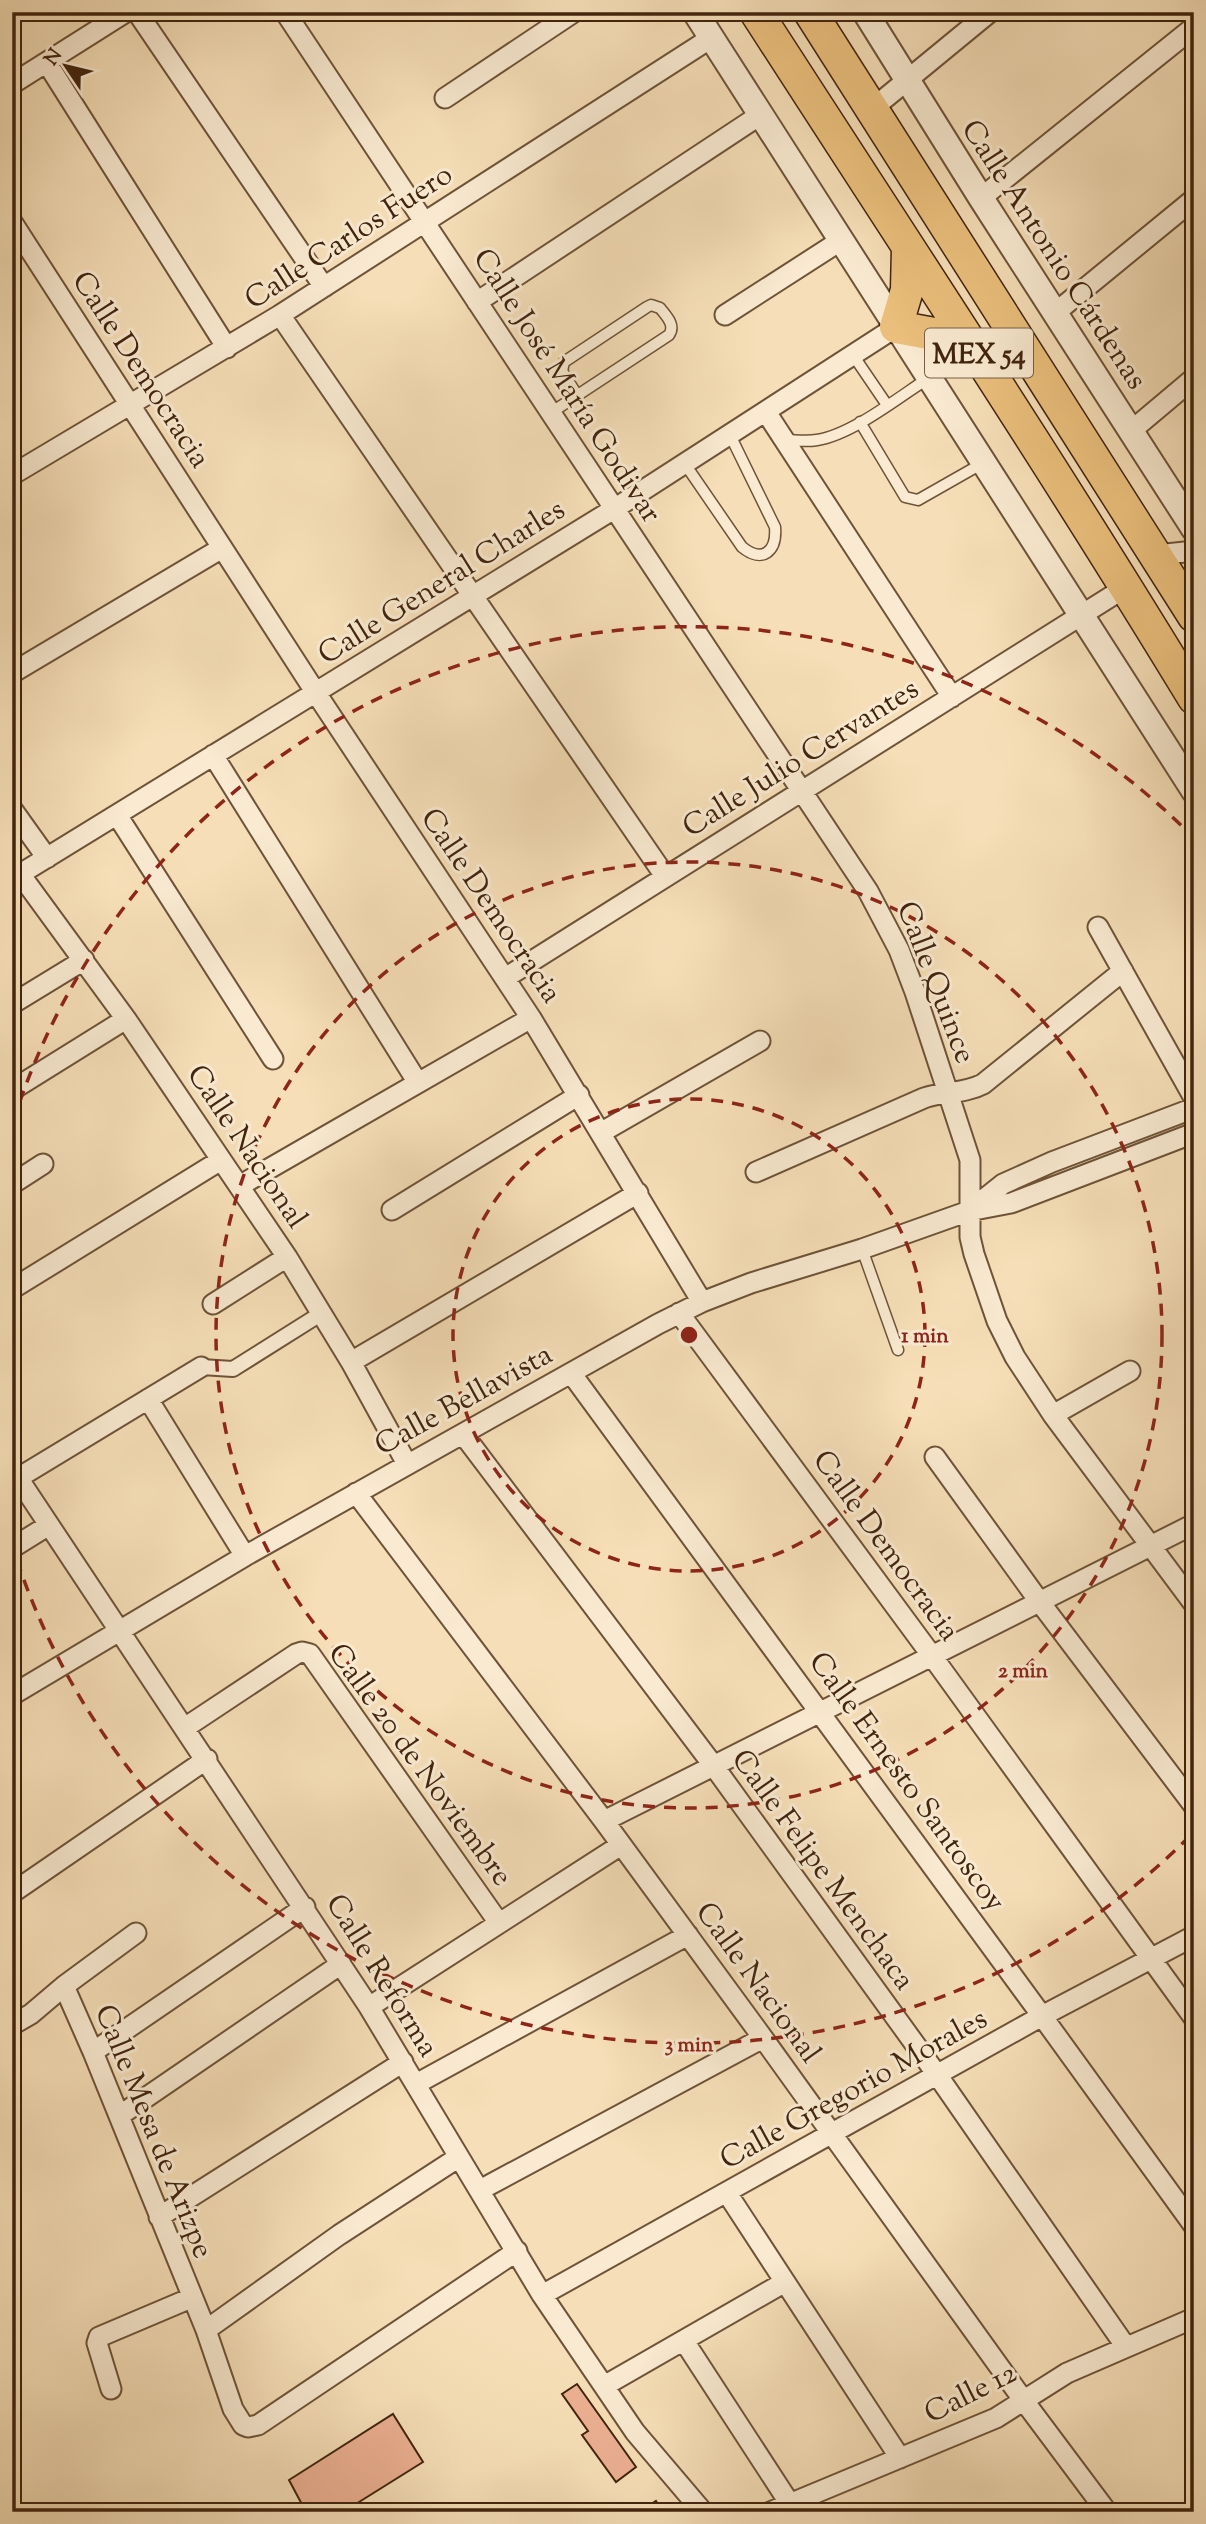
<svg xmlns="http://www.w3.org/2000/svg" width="1206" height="2524" font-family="'Sorts Mill Goudy',serif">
  <rect width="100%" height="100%" fill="#f6dfb8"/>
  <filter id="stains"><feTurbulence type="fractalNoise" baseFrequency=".00286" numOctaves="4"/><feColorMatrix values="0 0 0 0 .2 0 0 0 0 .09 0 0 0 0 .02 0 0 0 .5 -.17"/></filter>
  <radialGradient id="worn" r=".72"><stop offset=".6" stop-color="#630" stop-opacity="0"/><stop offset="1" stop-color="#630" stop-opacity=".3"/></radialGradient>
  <path fill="#ecb193" stroke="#41240e" stroke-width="2" d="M577 2384 636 2467 616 2482 582 2435 588 2431 562 2394Z
    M393 2414 423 2462 343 2512H306L289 2480Z
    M656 2501 663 2512H639Z"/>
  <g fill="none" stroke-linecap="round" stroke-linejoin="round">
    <defs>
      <path id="service" d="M853 355 887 405
        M552 412 669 335C676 325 666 316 660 308L651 305 647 307 564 362 562 371 577 395
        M860 422 905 497 918 500 983 463
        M784 440C795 440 806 442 817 440 851 435 898 398 927 379
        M685 464 742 547C763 564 777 551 775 527L730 435
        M862 1249 898 1350"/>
      <path id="pedestrian" d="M201 1367 233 1369 322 1313"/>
      <path id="minor" d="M137 12 324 287
        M285 12 868 891 899 950 915 992 970 1160V1237L974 1254 997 1321 1015 1357 1053 1415 1194 1604
        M47 63 227 348
        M12 84 126 12
        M445 98 574 12
        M872 109 990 12
        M981 198 1194 27
        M12 222 316 693 531 1018 702 1302
        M477 302 760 115
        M1055 313 1194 199
        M280 315 665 876
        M725 315 840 241
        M766 412 952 697
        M1131 431 1194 378
        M12 475 280 315 711 38
        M1157 555 1194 551
        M12 673 222 548
        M213 755 418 1083
        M12 809 47 858
        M117 815 273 1059
        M20 874 126 1019 287 1257 351 1362 407 1464
        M12 879 614 509 896 327
        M1098 927 1194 1098
        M505 978 1126 587
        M12 1004 84 960
        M12 1090 126 1019
        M602 1132 760 1041
        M756 1172 924 1098C944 1091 964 1094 983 1084L1123 971
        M12 1184 43 1164
        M239 1186 531 1018
        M973 1208 1003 1184 1052 1162 1194 1108
        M392 1210 579 1095
        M12 1289 221 1160
        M213 1304 287 1257
        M679 1313 932 1656 1194 2018
        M351 1362 638 1193
        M571 1373 1042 2016 1194 2226
        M148 1399 245 1556
        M1053 1415 1130 1371
        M463 1434 713 1765 938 2076 1126 2347
        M935 1457 1039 1601 1194 1806
        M12 1469 369 2007 542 2295 635 2432 703 2512
        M18 1478 201 1367
        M356 1493 604 1821 763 2038 1024 2401 1107 2512
        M12 1548 49 1525
        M12 1695 245 1556 658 1324 702 1302 751 1283 862 1249 969 1211 1011 1203 1194 1133
        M186 1727 296 1654 302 1652 310 1654 499 1923
        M604 1821 1194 1524
        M12 1893 207 1759
        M64 1986 93 2052 206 2330 233 2409 243 2425 248 2427 258 2425 517 2251
        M369 2007 621 1845
        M12 2025 31 2014 64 1986 136 1933
        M93 2052 305 1907
        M416 2084 688 1935
        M119 2116 341 1964
        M480 2190 763 2038
        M727 2193 900 2458
        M159 2217 403 2062
        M542 2295 1042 2016 1194 1936
        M206 2330 339 2235 459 2157
        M684 2341 790 2504
        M604 2386 785 2282
        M111 2389 97 2343 99 2337 191 2298
        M770 2512 996 2418 1067 2373 1194 2318"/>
      <path id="tertiary" d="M695 12 1194 791
        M865 12 981 198 1194 529"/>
      <path id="primary" d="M756 12C903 240 1053 466 1194 698
        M810 12 1194 616
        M908 248 907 290 896 327 934 334 977 350"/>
    </defs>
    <use href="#service" stroke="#6e5338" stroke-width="13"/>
    <use href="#pedestrian" stroke="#6e5338" stroke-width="18"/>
    <use href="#minor" stroke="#6e5338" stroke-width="23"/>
    <use href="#tertiary" stroke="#6e5338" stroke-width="28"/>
    <use href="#primary" stroke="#41240e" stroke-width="35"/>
    <use href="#service" stroke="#f9ead1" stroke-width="10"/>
    <use href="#pedestrian" stroke="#f9ead1" stroke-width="14"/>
    <use href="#minor" stroke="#f9ead1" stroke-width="19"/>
    <use href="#tertiary" stroke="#f9ead1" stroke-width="24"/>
    <use href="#primary" stroke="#ebc07c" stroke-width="32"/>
  </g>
  <g fill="none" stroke="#8f2418" stroke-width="3.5" stroke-dasharray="12 9">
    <circle cx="689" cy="1335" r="236"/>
    <circle cx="689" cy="1335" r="473"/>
    <path d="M1190 1836A709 709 0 0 1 13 1548M13 1122A709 709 0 0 1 1190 834"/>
  </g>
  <g text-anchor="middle" stroke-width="6" stroke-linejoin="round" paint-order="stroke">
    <rect fill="#f9ead1" stroke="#785f48" stroke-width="2" x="925" y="328.5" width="108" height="49" rx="5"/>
    <g font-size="28" font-weight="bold" fill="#41240e">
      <text x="979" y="363">MEX 54</text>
    </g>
    <g font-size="30" fill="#41240e" stroke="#f9ead1">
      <text transform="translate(348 236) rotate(-33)" y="10">Calle Carlos Fuero</text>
      <text transform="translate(1055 254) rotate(57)" y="10">Calle Antonio Cárdenas</text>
      <text transform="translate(142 369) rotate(57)" y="10">Calle Democracia</text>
      <text transform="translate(568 385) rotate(57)" y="10">Calle José María Godivar</text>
      <text transform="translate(441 581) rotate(-32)" y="10">Calle General Charles</text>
      <text transform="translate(800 757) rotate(-32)" y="10">Calle Julio Cervantes</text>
      <text transform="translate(492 905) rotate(56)" y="10">Calle Democracia</text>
      <text transform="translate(937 982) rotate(69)" y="10">Calle Quince</text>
      <text transform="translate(248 1146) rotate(56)" y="10">Calle Nacional</text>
      <text transform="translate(463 1399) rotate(-29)" y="10">Calle Bellavista</text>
      <text transform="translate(887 1545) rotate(54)" y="10">Calle Democracia</text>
      <text transform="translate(421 1764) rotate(54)" y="10">Calle 20 de Noviembre</text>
      <text transform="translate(908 1781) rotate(54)" y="10">Calle Ernesto Santoscoy</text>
      <text transform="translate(824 1869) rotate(54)" y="10">Calle Felipe Menchaca</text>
      <text transform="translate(383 1975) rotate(58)" y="10">Calle Reforma</text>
      <text transform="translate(759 1982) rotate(54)" y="10">Calle Nacional</text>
      <text transform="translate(853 2088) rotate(-29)" y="10">Calle Gregorio Morales</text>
      <text transform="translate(155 2131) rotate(68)" y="10">Calle Mesa de Arizpe</text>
      <text transform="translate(970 2392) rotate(-27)" y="10">Calle 12</text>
    </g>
  </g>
  <circle cx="689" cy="1335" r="10" fill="#8f2418" stroke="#f9ead1" stroke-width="3.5"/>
  <g font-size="21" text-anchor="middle" font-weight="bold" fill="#8f2418" stroke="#f9ead1" stroke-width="6" stroke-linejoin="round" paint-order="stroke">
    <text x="925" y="1342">1 min</text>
    <text x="1023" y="1677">2 min</text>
    <text x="689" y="2051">3 min</text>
  </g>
  <rect width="1206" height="2524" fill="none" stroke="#f6dfb8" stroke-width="42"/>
  <rect x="14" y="14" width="1178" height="2496" fill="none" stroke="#41240e" stroke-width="3.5"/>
  <rect x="21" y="21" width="1164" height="2482" fill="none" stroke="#41240e" stroke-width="2"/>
  <g transform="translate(66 66) rotate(305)" stroke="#f9ead1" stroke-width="5" paint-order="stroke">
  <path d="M0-5L12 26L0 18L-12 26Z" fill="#41240e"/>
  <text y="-10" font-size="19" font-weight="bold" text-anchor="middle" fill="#41240e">N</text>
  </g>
  <rect width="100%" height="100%" filter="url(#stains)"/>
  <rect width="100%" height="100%" fill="url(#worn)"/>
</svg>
